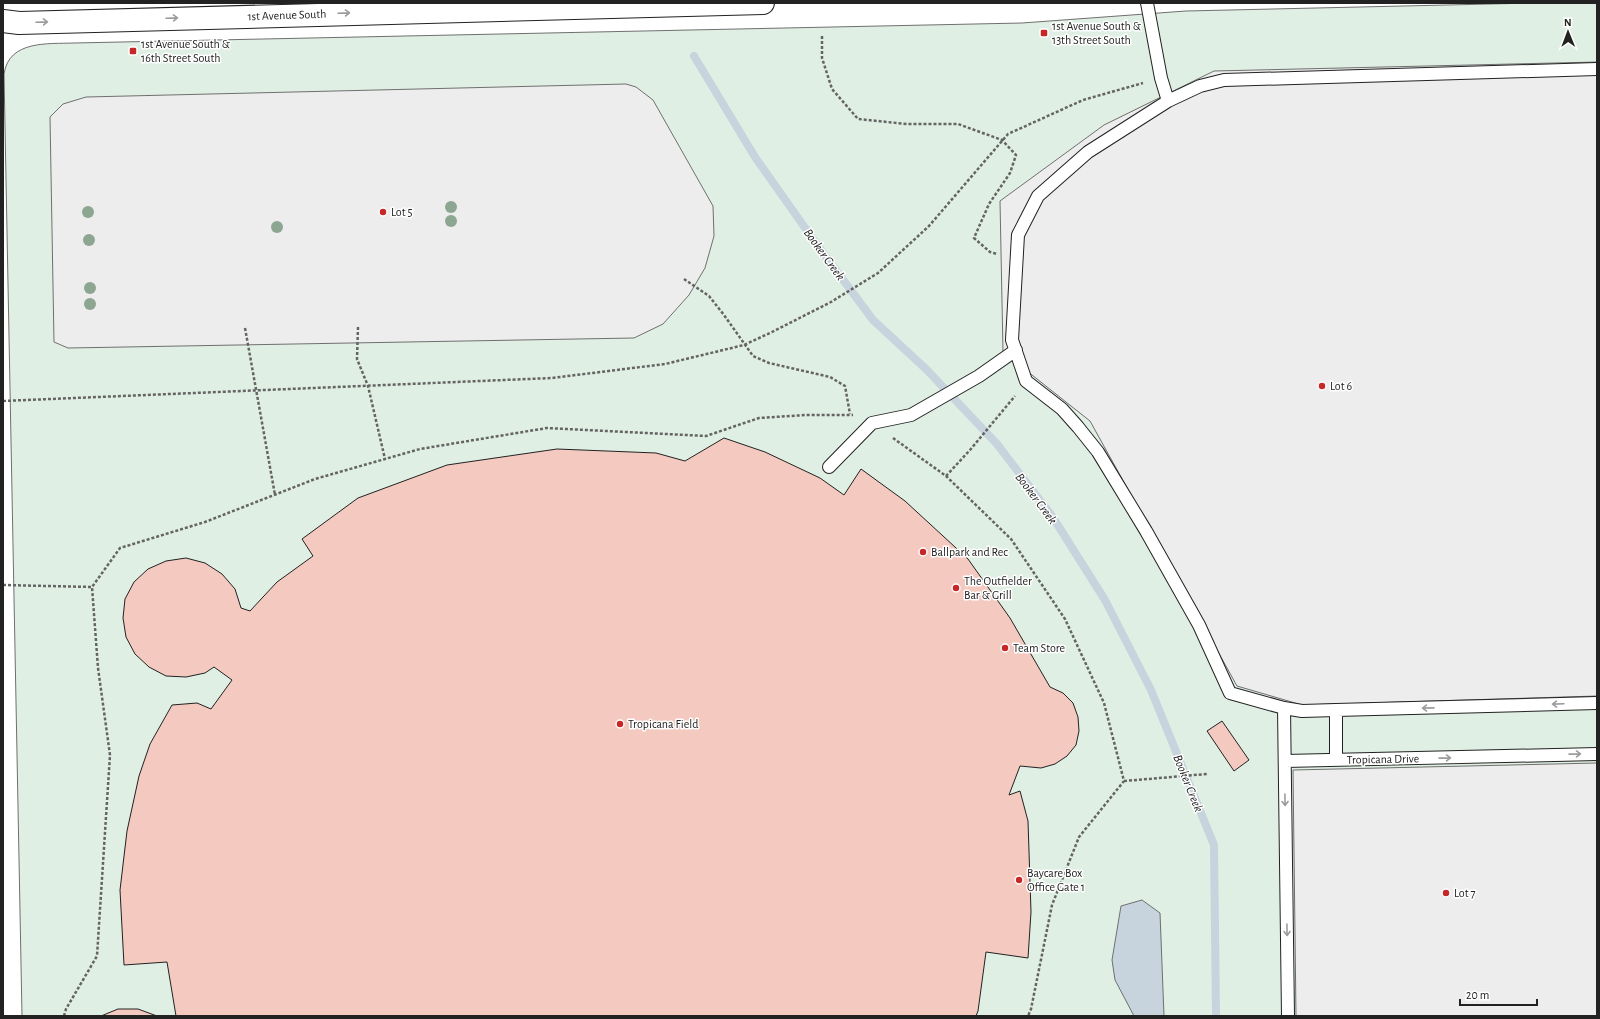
<svg xmlns="http://www.w3.org/2000/svg" width="1600" height="1019" font-family="'Alegreya Sans',sans-serif">
  <rect width="100%" height="100%" fill="#fff"/>
  <path fill="#e0efe3" stroke="#6f6f6f" d="M1534 3H1597V1016H22L4 74C9 40 48 44 74 43L1022 23 1186 11Z"/>
  <path fill="#ededed" stroke="#6f6f6f" d="M1597 62V696L1302 705 1237 686 1090 421 1003 352 1000 201 1104 125 1214 71Z
    M626 84 636 87 653 100 713 206 714 236 705 268 689 295 663 324 634 338 68 348 54 342 50 117 63 104 86 97Z
    M1597 763V1016H1296L1293 770Z"/>
  <path fill="#c7d3dd" stroke="#6f6f6f" d="M1142 900 1160 913 1164 1016H1134L1115 980 1112 960 1121 906Z"/>
  <g fill="none" stroke-linecap="round" stroke-linejoin="round">
    <path stroke="#c7d3dd" stroke-width="8" d="M694 56 755 157 815 242 873 320 926 369 997 444 1052 516 1105 600 1151 690 1214 845 1216 1016"/>
  </g>
  <path fill="#f3c9c0" stroke="#222" d="M724 438 765 452 820 478 844 495 861 469 905 501 968 559 1010 618 1050 687 1063 693 1073 703 1078 717 1079 731 1076 745 1067 756 1055 764 1041 768 1020 766 1009 795 1020 791 1028 821 1031 912 1028 958 986 952 978 1011 976 1016H176L167 962 124 965 120 890 127 831 139 776 150 744 172 705 197 703 211 709 232 680 214 667 205 673 186 677 166 676 149 667 135 654 126 637 123 618 125 599 134 582 148 569 166 561 186 558 205 563 222 574 235 589 241 608 250 611 277 582 313 556 302 539 358 498 447 465 557 449 656 453 685 461Z
    M1222 721 1249 760 1234 771 1207 731Z
    M118 1009H138L157 1016H101Z"/>
  <g fill="none" stroke-linecap="round" stroke-linejoin="round">
    <defs>
      <path id="lane" d="M1147 3 1161 78 1168 101
        M829 467 872 423 911 415 979 376 1016 350
        M1284 708 1288 1016
        M1336 710 1302 711 1284 708 1230 693 1199 625 1146 531 1098 452 1078 427 1062 409 1026 381 1012 340 1018 235 1038 196 1088 152 1168 101 1200 86 1224 80 1597 69
        M1336 760V710L1597 703
        M1285 761 1597 754"/>
      <path id="primary" d="M3 21 19 23 763 3"/>
    </defs>
    <use href="#lane" stroke="#222" stroke-width="14"/>
    <use href="#primary" stroke="#222" stroke-width="24"/>
    <path stroke="#646464" stroke-width="2.5" stroke-dasharray="3 2" stroke-linecap="butt" d="M822 36V58L832 89 858 119 907 124H958L1002 140 1016 155 1010 173 989 204 974 238 990 252 997 254
      M684 279 709 296 724 315 753 356 769 363 830 377 845 386 850 414
      M358 327 357 359 368 386 385 459
      M245 328 275 495
      M3 401 552 378 665 364 744 345 772 332 831 302 878 273 929 226 1008 134 1083 100 1143 83
      M893 438 946 476 1011 539 1065 619 1104 703 1124 781 1079 837 1052 905 1031 1009 1028 1016
      M946 476 970 450 1015 396
      M3 585 92 587
      M1124 781 1207 774
      M64 1016 66 1009 97 956 110 755 98 668 92 587 120 548 205 522 315 479 420 449 547 428 706 436 759 418 806 415H853"/>
    <use href="#lane" stroke="#fff" stroke-width="12"/>
    <use href="#primary" stroke="#fff" stroke-width="22"/>
  </g>
  <g fill="#8da692">
    <circle cx="451" cy="207" r="6"/>
    <circle cx="88" cy="212" r="6"/>
    <circle cx="451" cy="221" r="6"/>
    <circle cx="277" cy="227" r="6"/>
    <circle cx="89" cy="240" r="6"/>
    <circle cx="90" cy="288" r="6"/>
    <circle cx="90" cy="304" r="6"/>
  </g>
  <defs><path id="oneway-shaft" d="M-6 0H5M1.5-3L5.5 0L1.5 3" fill="none" stroke-width="1.6" stroke-linecap="round" stroke-linejoin="round"/></defs>
  <g stroke="#9c9c9c">
    <use href="#oneway-shaft" transform="translate(344 13) rotate(-2)"/>
    <use href="#oneway-shaft" transform="translate(172 18) rotate(-2)"/>
    <use href="#oneway-shaft" transform="translate(42 22) rotate(-2)"/>
    <use href="#oneway-shaft" transform="translate(1558 704) rotate(178)"/>
    <use href="#oneway-shaft" transform="translate(1428 708) rotate(179)"/>
    <use href="#oneway-shaft" transform="translate(1575 754) rotate(-1)"/>
    <use href="#oneway-shaft" transform="translate(1445 758) rotate(-1)"/>
    <use href="#oneway-shaft" transform="translate(1285 800) rotate(89)"/>
    <use href="#oneway-shaft" transform="translate(1287 930) rotate(89)"/>
  </g>
  <g fill="#c62828" stroke="#fff" stroke-width="1.5">
    <rect x="1040" y="29" width="8" height="8" rx="2"/>
    <rect x="129" y="47" width="8" height="8" rx="2"/>
    <circle cx="383" cy="212" r="4"/>
    <circle cx="1322" cy="386" r="4"/>
    <circle cx="923" cy="552" r="4"/>
    <circle cx="956" cy="588" r="4"/>
    <circle cx="1005" cy="648" r="4"/>
    <circle cx="620" cy="724" r="4"/>
    <circle cx="1019" cy="880" r="4"/>
    <circle cx="1446" cy="893" r="4"/>
  </g>
  <g text-anchor="middle" stroke-width="3" stroke-linejoin="round" paint-order="stroke">
    <g font-size="12" fill="#222" stroke="#fff">
      <text transform="translate(287 15) rotate(-2)" y="4">1st Avenue South</text>
      <text transform="translate(1383 759) rotate(-1)" y="4">Tropicana Drive</text>
    </g>
    <g font-size="12" fill="#222" stroke="#fff" text-anchor="start">
      <text x="1052" y="30">1st Avenue South &amp;<tspan x="1052" dy="14">13th Street South</tspan></text>
      <text x="141" y="48">1st Avenue South &amp;<tspan x="141" dy="14">16th Street South</tspan></text>
      <text x="391" y="216">Lot 5</text>
      <text x="1330" y="390">Lot 6</text>
      <text x="931" y="556">Ballpark and Rec</text>
      <text x="964" y="585">The Outfielder<tspan x="964" dy="14">Bar &amp; Grill</tspan></text>
      <text x="1013" y="652">Team Store</text>
      <text x="628" y="728">Tropicana Field</text>
      <text x="1027" y="877">Baycare Box<tspan x="1027" dy="14">Office Gate 1</tspan></text>
      <text x="1454" y="897">Lot 7</text>
    </g>
    <g font-size="13" font-style="italic" fill="#222" stroke="#fff">
      <text transform="translate(825 254) rotate(54)" y="5">Booker Creek</text>
      <text transform="translate(1037 498) rotate(53)" y="5">Booker Creek</text>
      <text transform="translate(1189 783) rotate(68)" y="5">Booker Creek</text>
    </g>
  </g>
  <rect width="1600" height="1019" fill="none" stroke="#222222" stroke-width="8"/>
  <g transform="translate(1568 32) rotate(359)" stroke="#ffffff" stroke-width="3" paint-order="stroke">
  <path d="M0-3L7 15L0 10L-7 15Z" fill="#222222"/>
  <text y="-6" font-size="11" font-weight="bold" text-anchor="middle" fill="#222222">N</text>
  </g>
  <path d="M1460 999v6h77v-6" fill="none" stroke="#222222" stroke-width="2"/>
  <text x="1466" y="999" font-size="12" fill="#222222" stroke="#ffffff" stroke-width="3" paint-order="stroke">20 m</text>
</svg>
